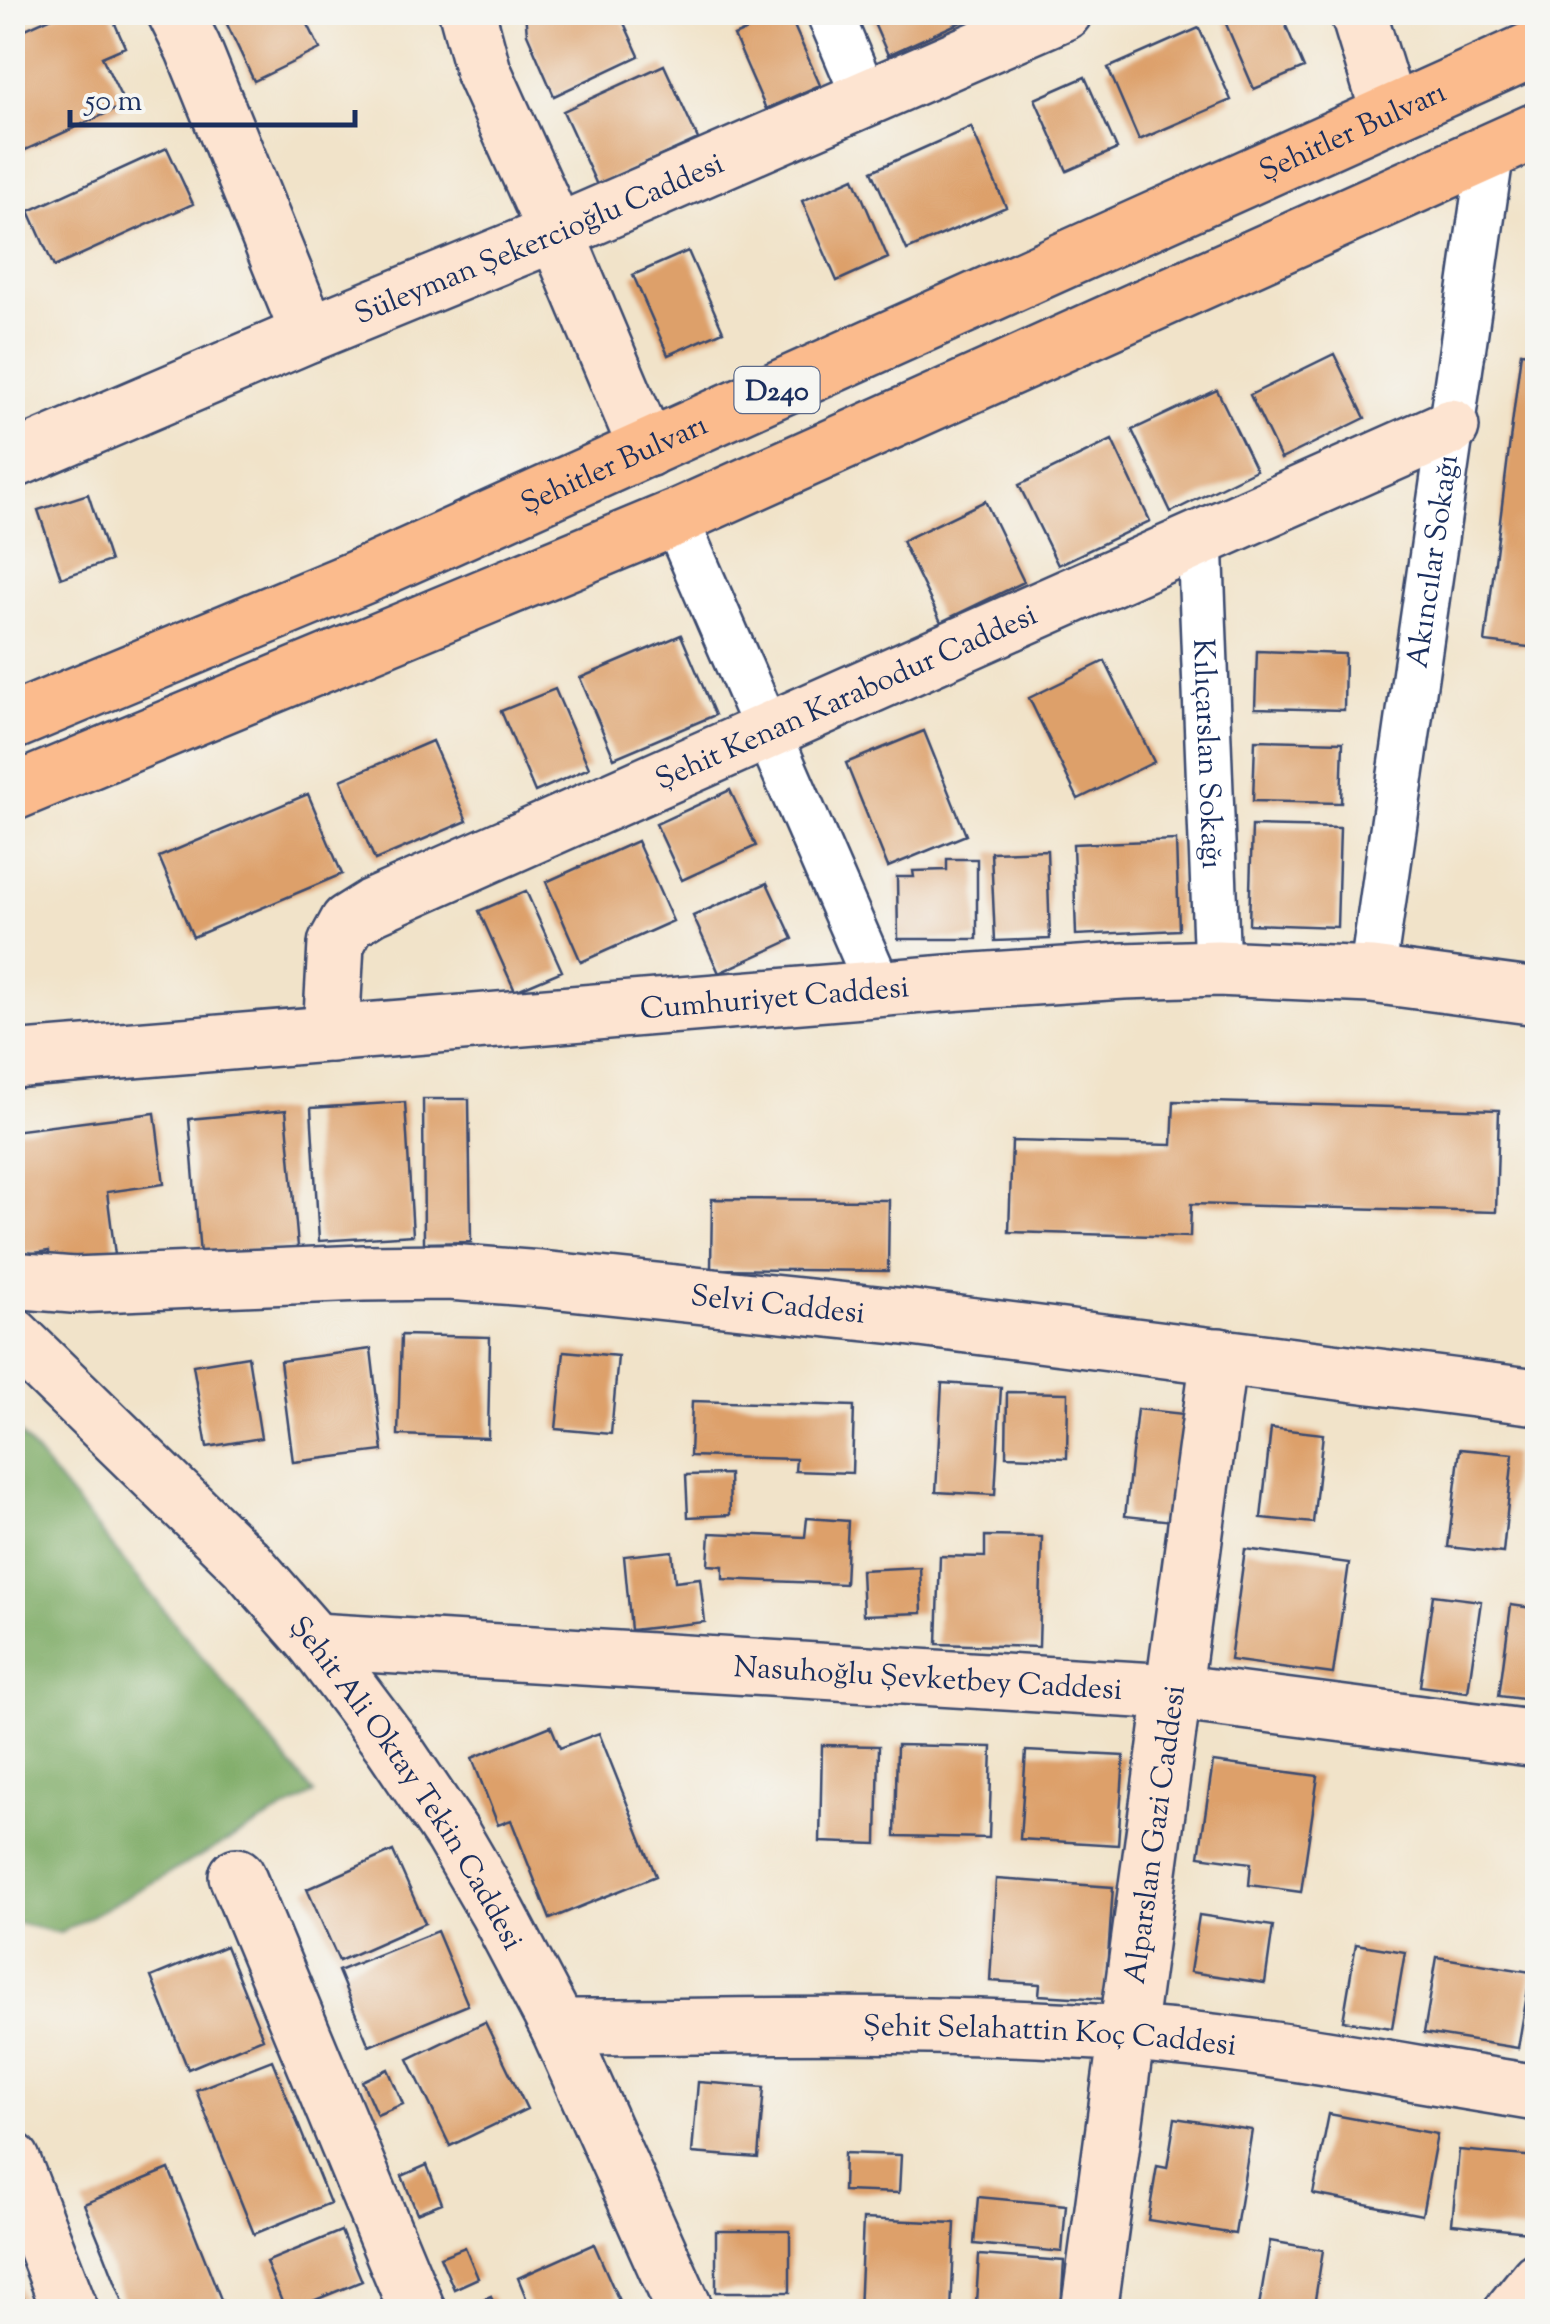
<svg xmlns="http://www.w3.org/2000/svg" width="1550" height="2324" font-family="'Sorts Mill Goudy',serif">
  <rect width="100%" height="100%" fill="#f6f6f2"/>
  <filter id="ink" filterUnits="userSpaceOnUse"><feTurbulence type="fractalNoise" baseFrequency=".01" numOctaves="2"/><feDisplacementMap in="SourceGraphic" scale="20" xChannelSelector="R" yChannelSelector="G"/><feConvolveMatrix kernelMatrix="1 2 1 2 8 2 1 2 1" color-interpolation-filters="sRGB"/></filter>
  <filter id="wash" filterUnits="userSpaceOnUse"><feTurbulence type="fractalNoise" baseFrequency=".0048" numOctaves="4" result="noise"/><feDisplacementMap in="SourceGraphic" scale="40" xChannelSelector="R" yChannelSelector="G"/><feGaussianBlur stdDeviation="2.25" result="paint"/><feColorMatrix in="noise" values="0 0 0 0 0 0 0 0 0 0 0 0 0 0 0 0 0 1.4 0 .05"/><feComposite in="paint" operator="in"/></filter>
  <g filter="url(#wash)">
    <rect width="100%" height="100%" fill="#f1e3c9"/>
    <path fill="#7aa962" stroke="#4a6c60" stroke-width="2.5" d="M13 1425 314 1794 60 1933 13 1922Z"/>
    <g id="blocks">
      <path fill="#dda06b" d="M63 12H110L125 47 102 57 125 105 12 156V35Z
        M239 12H302L320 49 254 81 225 20Z
        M525 12H619L639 56 554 96 527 34Z
        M788 12 820 85 766 109 734 36Z
        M869 12H983L888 55Z
        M1234 12H1280L1304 68 1254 89 1223 17Z
        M1199 28 1231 100 1139 140 1108 68Z
        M664 65 698 139 597 185 563 111Z
        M1085 77 1117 149 1067 171 1035 99Z
        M971 127 1006 207 907 250 872 171Z
        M167 148 193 204 54 267 29 211Z
        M854 178 888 258 837 281 802 201Z
        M688 251 723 331 668 355 633 275Z
        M1521 352 1538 354V648L1485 642Z
        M1334 354 1365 418 1281 459 1250 395Z
        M1217 390 1256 470 1171 512 1132 430Z
        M1112 440 1150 521 1058 565 1019 485Z
        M88 494 110 561 61 578 38 510Z
        M985 501 1024 582 941 622 902 541Z
        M681 635 715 715 614 758 580 678Z
        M1257 651 1345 654 1344 710 1255 708Z
        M1105 661 1154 762 1078 799 1029 698Z
        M555 689 589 768 535 792 501 711Z
        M924 731 966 835 888 867 846 763Z
        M1255 740 1343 742 1341 803 1253 801Z
        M432 741 467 821 375 860 341 780Z
        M730 790 756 846 682 880 656 824Z
        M308 794 342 874 193 937 159 857Z
        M1252 826 1340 828 1337 927 1249 924Z
        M1176 840 1179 930 1076 935 1073 844Z
        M637 841 673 921 581 962 546 882Z
        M1047 850 1050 939 995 941 991 852Z
        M947 859H977V939H898L897 877H914L913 871 947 870Z
        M767 883 793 939 719 973 693 916Z
        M526 891 562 971 515 991 479 911Z
        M423 1099H469L471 1242 424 1243Z
        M1174 1101 1499 1110 1496 1212 1191 1204 1190 1237 1009 1232 1012 1141 1172 1145Z
        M405 1102 413 1235 319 1241 311 1108Z
        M286 1110 298 1247 200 1255 189 1119Z
        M155 1113 164 1184 107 1192 115 1255 50 1263 49 1251 12 1256V1131Z
        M712 1199 889 1200 888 1271 711 1269Z
        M401 1335 490 1337 488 1438 398 1435Z
        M371 1349 383 1451 293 1462 280 1361Z
        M564 1351 618 1356 611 1434 556 1429Z
        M248 1356 261 1438 207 1447 193 1365Z
        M942 1383 1001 1387 995 1495 936 1492Z
        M1007 1392 1068 1393 1067 1458 1006 1456Z
        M692 1401 854 1406 852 1473 795 1471 796 1459 690 1456Z
        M1137 1409 1193 1415 1182 1522 1125 1516Z
        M1271 1428 1323 1434 1313 1523 1261 1518Z
        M1460 1449 1513 1454 1503 1553 1448 1547Z
        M729 1474 730 1515 688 1517 686 1475Z
        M807 1518 848 1521 845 1584 723 1579V1566L708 1565 710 1533 805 1537Z
        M1535 1524 1538 1525V1557H1531Z
        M985 1536 1042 1537 1039 1647 937 1644 940 1556 985 1557Z
        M1245 1549 1349 1563 1333 1674 1230 1660Z
        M672 1551 675 1581 700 1578 705 1622 631 1630 624 1556Z
        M920 1567 922 1613 863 1615 861 1570Z
        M1433 1595 1481 1601 1468 1692 1420 1686Z
        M1511 1605 1538 1609V1701L1499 1696Z
        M551 1726 560 1748 599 1733 656 1876 550 1919 511 1820 498 1825 472 1758Z
        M822 1745 879 1746 877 1844 820 1842Z
        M897 1745 992 1747 989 1838 895 1836Z
        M1026 1751 1124 1756 1118 1845 1020 1839Z
        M1213 1762 1318 1776 1301 1892 1249 1885 1251 1863 1199 1856Z
        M393 1851 425 1923 339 1961 307 1889Z
        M996 1879 1113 1887 1105 1999 1039 1995 1040 1984 990 1981Z
        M1199 1915 1273 1926 1265 1983 1190 1972Z
        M437 1931 468 2005 369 2046 338 1971Z
        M1356 1944 1405 1952 1392 2028 1343 2021Z
        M226 1946 263 2038 188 2069 151 1977Z
        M1437 1957 1531 1972 1518 2048 1424 2033Z
        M485 2022 527 2109 450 2146 408 2059Z
        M272 2060 330 2203 254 2234 196 2090Z
        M388 2069 403 2104 377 2115 362 2081Z
        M698 2082 764 2087 758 2158 692 2153Z
        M1329 2114 1437 2134 1422 2215 1313 2194Z
        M1175 2118 1252 2130 1235 2234 1148 2220 1157 2166 1167 2168Z
        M1459 2150 1538 2157V2233L1452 2224Z
        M844 2153 901 2155 899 2193 843 2191Z
        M427 2165 442 2203 417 2213 402 2176Z
        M169 2169 189 2219 226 2312H127L104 2253 84 2204Z
        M978 2197 1066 2205 1062 2252 974 2244Z
        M863 2219 955 2223 951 2312H859Z
        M341 2231 362 2281 286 2312 266 2262Z
        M716 2231H790V2292H716Z
        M1270 2241 1323 2250 1313 2312H1258Z
        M594 2244 624 2312H532L518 2278Z
        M465 2247 478 2278 454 2289 440 2257Z
        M979 2255 1064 2261 1061 2309 976 2303Z
        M13 2272 29 2312H12Z
        M491 2296 498 2312H465L463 2308Z"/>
    </g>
  </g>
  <g filter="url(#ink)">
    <use href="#blocks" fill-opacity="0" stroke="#3b4a6e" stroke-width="2.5"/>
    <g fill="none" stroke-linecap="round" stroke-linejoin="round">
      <defs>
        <g id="street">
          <path d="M829 12 865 97"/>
          <path d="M675 518 879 988"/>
          <path id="s1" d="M1200 539 1217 968"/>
          <path id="s2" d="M1372 975 1491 151"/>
        </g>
        <g id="secondary">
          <path d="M175 12 193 48 309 334"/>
          <path d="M467 12 483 71 556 233 647 449"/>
          <path d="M1358 12 1389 113"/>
          <path id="s3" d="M12 461 309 334 556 233 1064 12"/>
          <path id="s4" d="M331 1034 336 944 348 922 372 907 1451 427"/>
          <path id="s5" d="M12 1060 947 983 1123 971 1217 968 1372 975 1538 997"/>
          <path id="s6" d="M12 1280 73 1285 363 1273 449 1272 541 1279 896 1316 1538 1397"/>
          <path id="s7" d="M12 1335 246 1563 314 1641 392 1745 452 1834 498 1913 558 2027 686 2312"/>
          <path id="s8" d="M314 1641 1173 1692 1538 1739"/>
          <path d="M237 1876 418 2312"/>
          <path id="s9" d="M558 2027C747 2027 937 2020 1126 2034 1264 2043 1401 2072 1538 2093"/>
          <path d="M12 2160 71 2312"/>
          <path id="s10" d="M1089 2312 1219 1356"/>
          <path d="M1512 2312 1538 2280"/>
        </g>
        <g id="primary">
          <path id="s11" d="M12 722 370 573 1538 47"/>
          <path d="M12 793 675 518 1538 130"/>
        </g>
      </defs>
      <use href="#street" stroke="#3b4a6e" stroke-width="50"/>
      <use href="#secondary" stroke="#3b4a6e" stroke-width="60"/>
      <use href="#primary" stroke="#3b4a6e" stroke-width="60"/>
      <use href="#street" stroke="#fff" stroke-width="45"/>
      <use href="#secondary" stroke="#fde4d1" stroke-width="55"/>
      <use href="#primary" stroke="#fbbb8d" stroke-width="55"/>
    </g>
  </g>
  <g text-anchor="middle" stroke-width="8" stroke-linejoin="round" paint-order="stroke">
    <rect fill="#f6f6f2" stroke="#5d6b8a" stroke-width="2.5" x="734.5" y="367" width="85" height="46" rx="8"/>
    <g font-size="28" font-weight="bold" fill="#1b2f5e">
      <text x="777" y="400">D240</text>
    </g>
    <g font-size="30" fill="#1b2f5e" stroke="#f6f6f2">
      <text dy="10" stroke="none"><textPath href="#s11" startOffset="1465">Şehitler Bulvarı</textPath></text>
      <text dy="10" stroke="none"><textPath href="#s3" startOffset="572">Süleyman Şekercioğlu Caddesi</textPath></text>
      <text dy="10" stroke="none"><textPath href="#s11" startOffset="655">Şehitler Bulvarı</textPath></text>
      <text dy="10" stroke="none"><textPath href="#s2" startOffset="418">Akıncılar Sokağı</textPath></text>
      <text dy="10" stroke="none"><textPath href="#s4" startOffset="662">Şehit Kenan Karabodur Caddesi</textPath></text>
      <text dy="10" stroke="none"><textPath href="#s1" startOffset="215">Kılıçarslan Sokağı</textPath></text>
      <text dy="10" stroke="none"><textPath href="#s5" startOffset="765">Cumhuriyet Caddesi</textPath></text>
      <text dy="10" stroke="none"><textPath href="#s6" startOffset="768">Selvi Caddesi</textPath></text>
      <text dy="10" stroke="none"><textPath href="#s8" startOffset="615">Nasuhoğlu Şevketbey Caddesi</textPath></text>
      <text dy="10" stroke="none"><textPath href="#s7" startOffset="600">Şehit Ali Oktay Tekin Caddesi</textPath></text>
      <text dy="10" stroke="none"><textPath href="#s10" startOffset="482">Alparslan Gazi Caddesi</textPath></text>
      <text dy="10" stroke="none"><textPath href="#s9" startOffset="492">Şehit Selahattin Koç Caddesi</textPath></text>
    </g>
  </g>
  <rect width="1550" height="2324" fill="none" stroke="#f6f6f2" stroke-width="50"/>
  <path d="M70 110v15h285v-15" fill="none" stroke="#1b2f5e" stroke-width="5"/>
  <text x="85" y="110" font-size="30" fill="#1b2f5e" stroke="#f6f6f2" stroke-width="8" paint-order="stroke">50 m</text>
</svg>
